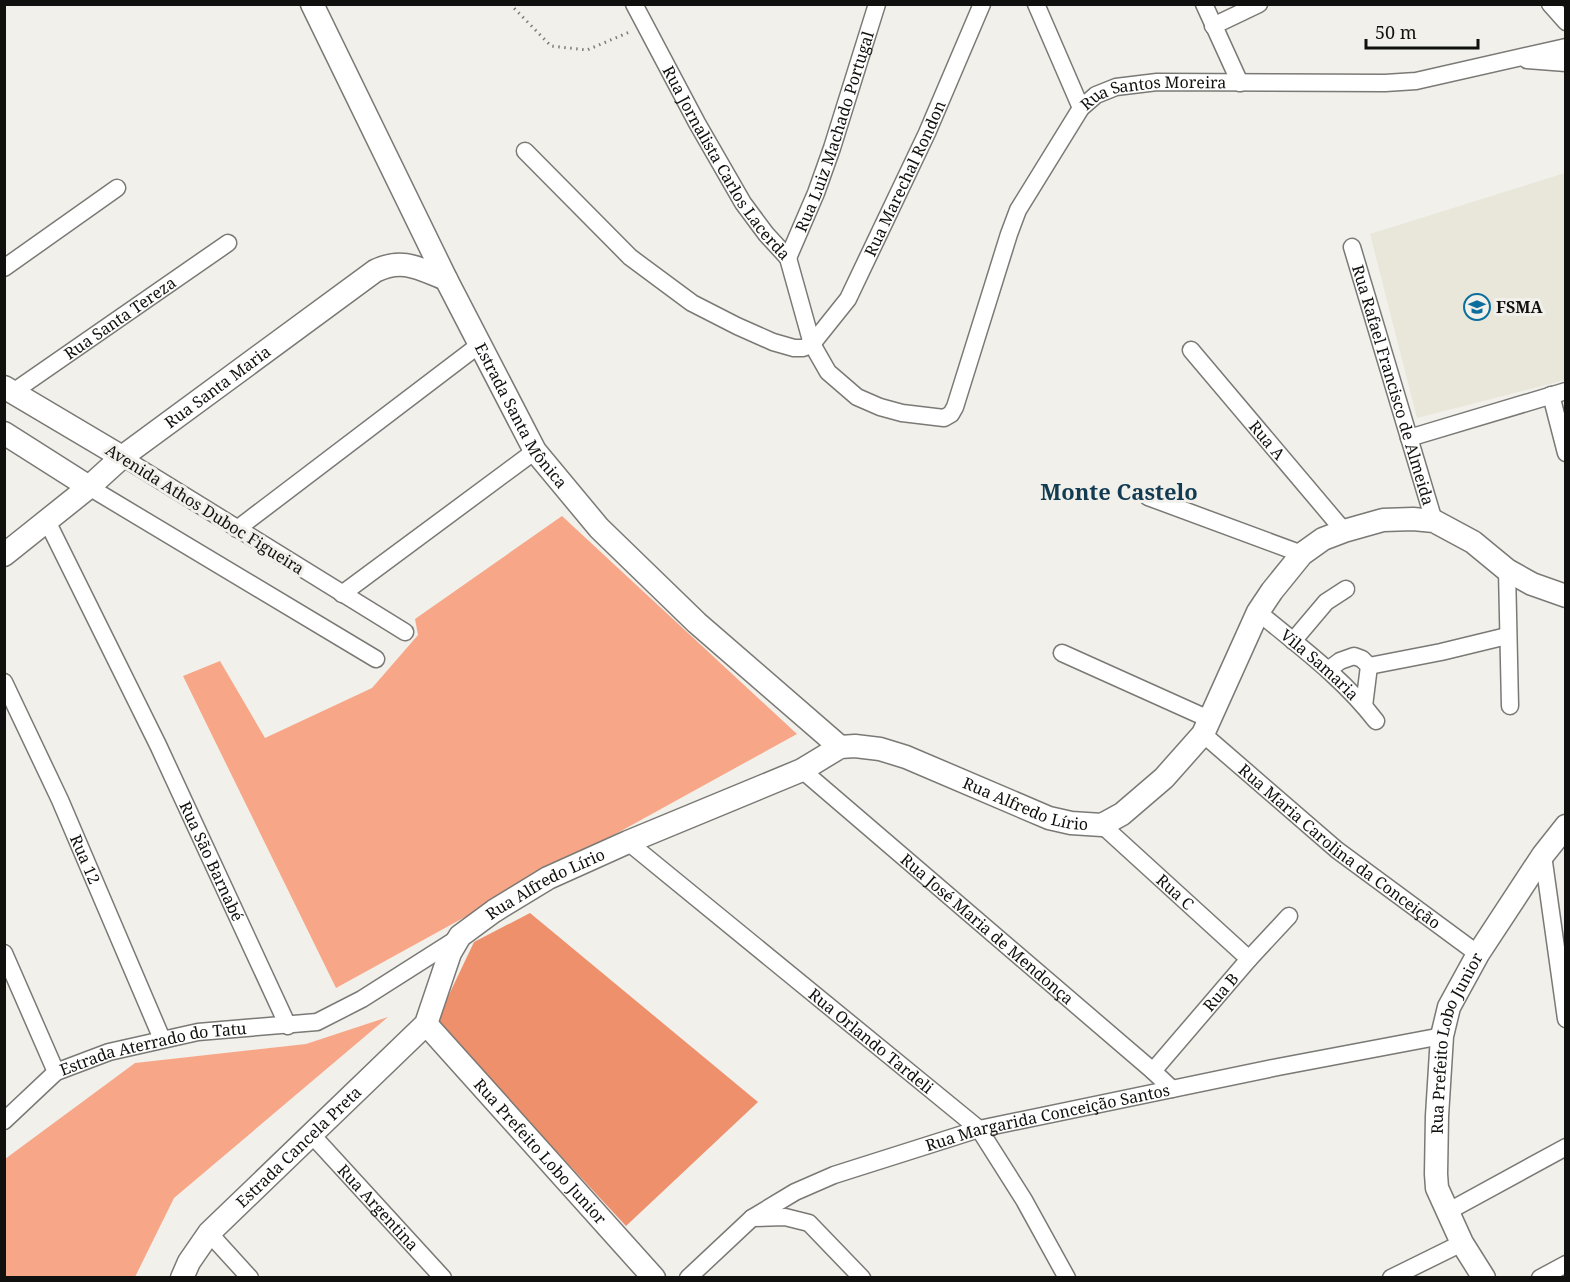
<svg xmlns="http://www.w3.org/2000/svg" width="1570" height="1282" font-family="'Noto Serif',serif">
  <rect width="100%" height="100%" fill="#f1f0eb"/>
  <path fill="#e9e6da" d="M1565 173V380L1417 418 1370 234Z"/>
  <path fill="#f7a788" d="M562 516 797 734 336 988 183 676 220 661 265 738 372 688 418 635 415 619Z
    M388 1017 174 1198 135 1277H5V1159L135 1063 306 1044Z"/>
  <path fill="#ee906c" d="M530 913 758 1102 626 1226 436 1022 474 942Z"/>
  <g fill="none" stroke-linecap="round" stroke-linejoin="round">
    <defs>
      <g id="street">
        <path id="s1" d="M634 4 697 123 743 203 766 234 788 258 812 344 828 372 857 397 880 407 902 413 944 418 951 414 955 407 1009 234 1018 210 1081 108 1096 95 1116 87 1157 82 1385 83 1416 81 1566 47"/>
        <path d="M1036 4 1081 108"/>
        <path d="M1204 4 1240 83"/>
        <path d="M1550 4 1566 22"/>
        <path d="M1213 26 1259 4"/>
        <path d="M1527 60 1566 63"/>
        <path id="s2" d="M525 151 630 257 692 303 737 326 773 342 794 348H803L812 344 848 299 927 133 982 4"/>
        <path id="s3" d="M1352 247 1434 521"/>
        <path id="s4" d="M788 258 816 193 832 148 877 4"/>
        <path d="M4 268 117 188"/>
        <path id="s5" d="M1191 350 1344 531"/>
        <path id="s6" d="M13 392 228 243"/>
        <path d="M1551 395 1566 453"/>
        <path d="M1409 438 1566 391"/>
        <path d="M122 457 405 632"/>
        <path d="M89 487 376 659"/>
        <path d="M1148 497 1302 554"/>
        <path id="s7" d="M47 521 158 745 288 1026"/>
        <path d="M237 529 479 345"/>
        <path d="M1507 570 1510 706"/>
        <path d="M342 594 535 451"/>
        <path id="s8" d="M1258 612C1299 646 1343 678 1376 721"/>
        <path d="M1293 641 1326 602 1346 589"/>
        <path d="M1062 653 1211 720"/>
        <path d="M1369 666 1441 652 1507 636"/>
        <path d="M1328 670 1340 661 1354 656 1362 659 1369 666 1364 706"/>
        <path id="s9" d="M4 682 60 800 162 1039"/>
        <path id="s10" d="M1203 734 1337 850 1478 954"/>
        <path id="s11" d="M802 770 1153 1071 1172 1089"/>
        <path id="s12" d="M1102 825 1249 959"/>
        <path id="s13" d="M628 842 979 1129 1024 1200 1067 1278"/>
        <path d="M1543 855 1566 1019"/>
        <path d="M4 953 56 1072"/>
        <path id="s14" d="M1153 1071 1249 959 1289 916"/>
        <path id="s15" d="M4 1121 56 1072 109 1052 198 1032 317 1022 362 999 458 938"/>
        <path id="s16" d="M312 1135 443 1278"/>
        <path d="M1447 1212 1566 1147"/>
        <path d="M752 1218 785 1217 809 1223 862 1278"/>
        <path d="M209 1233 250 1278"/>
        <path id="s17" d="M688 1278 752 1218 795 1192 834 1175 979 1129 1278 1067 1442 1036"/>
        <path d="M1391 1278 1462 1243"/>
        <path d="M1540 1278 1566 1264"/>
      </g>
      <g id="secondary">
        <path id="s18" d="M312 4 446 279 535 451 599 528 697 623 840 747"/>
        <path d="M4 387 122 457"/>
        <path d="M4 433 89 487"/>
        <path id="s19" d="M4 555 89 487 122 457 375 271C403 257 420 269 446 279"/>
        <path id="s20" d="M426 1024 654 1278"/>
        <path id="s21" d="M182 1278 189 1262 209 1233 426 1024 450 953 460 936 494 911 548 878 628 842 802 770 840 747 855 746 880 749 906 757 1049 818 1071 823 1102 825 1122 814 1164 778 1203 734 1258 612 1272 591 1302 554 1323 539 1344 531 1383 520 1413 519 1434 521 1473 542 1507 570 1532 584 1566 596"/>
        <path id="s22" d="M1484 1278 1462 1243 1437 1188 1436 1174 1437 1116 1442 1036 1449 1007 1478 954 1543 855 1566 826"/>
      </g>
    </defs>
    <use href="#street" stroke="#7a7975" stroke-width="19"/>
    <use href="#secondary" stroke="#7a7975" stroke-width="25"/>
    <path stroke="#7c7c79" stroke-width="3" stroke-dasharray="1.5 4.5" stroke-linecap="butt" d="M510 4 551 46 587 50 632 31"/>
    <use href="#street" stroke="#fff" stroke-width="16"/>
    <use href="#secondary" stroke="#fff" stroke-width="22"/>
  </g>
  <defs>
    <symbol id="university-ring" viewBox="-11 -11 22 22"><circle r="9.5" fill="#f1f0eb" stroke="#0b6e9c" stroke-width="1.5"/><path d="M0-5L7-2L0 1L-7-2ZM-4 1L0 2.5L4 1V4Q0 6-4 4Z" fill="#0b6e9c"/></symbol>
  </defs>
  <g fill-rule="evenodd">
    <use href="#university-ring" x="1462" y="292" width="30" height="30"/>
  </g>
  <g text-anchor="middle" stroke-width="6" stroke-linejoin="round" paint-order="stroke">
    <g font-size="16" fill="#10100e" stroke="#f1f0eb">
      <text dy="6" stroke="none"><textPath href="#s1" startOffset="968">Rua Santos Moreira</textPath></text>
      <text dy="6" stroke="none"><textPath href="#s4" startOffset="135">Rua Luiz Machado Portugal</textPath></text>
      <text dy="6" stroke="none"><textPath href="#s1" startOffset="184">Rua Jornalista Carlos Lacerda</textPath></text>
      <text dy="6" stroke="none"><textPath href="#s2" startOffset="548">Rua Marechal Rondon</textPath></text>
      <text dy="6" stroke="none"><textPath href="#s6" startOffset="130">Rua Santa Tereza</textPath></text>
      <text dy="6" stroke="none"><textPath href="#s3" startOffset="144">Rua Rafael Francisco de Almeida</textPath></text>
      <text dy="6" stroke="none"><textPath href="#s19" startOffset="272">Rua Santa Maria</textPath></text>
      <text dy="6" stroke="none"><textPath href="#s18" startOffset="462">Estrada Santa Mônica</textPath></text>
      <text dy="6" stroke="none"><textPath href="#s5" startOffset="118">Rua A</textPath></text>
      <text transform="translate(205 509) rotate(32)" y="6">Avenida Athos Duboc Figueira</text>
      <text dy="6" stroke="none"><textPath href="#s8" startOffset="81">Vila Samaria</textPath></text>
      <text dy="6" stroke="none"><textPath href="#s21" startOffset="1071">Rua Alfredo Lírio</textPath></text>
      <text dy="6" stroke="none"><textPath href="#s10" startOffset="177">Rua Maria Carolina da Conceição</textPath></text>
      <text dy="6" stroke="none"><textPath href="#s9" startOffset="195">Rua 12</textPath></text>
      <text dy="6" stroke="none"><textPath href="#s7" startOffset="378">Rua São Barnabé</textPath></text>
      <text dy="6" stroke="none"><textPath href="#s21" startOffset="549">Rua Alfredo Lírio</textPath></text>
      <text dy="6" stroke="none"><textPath href="#s12" startOffset="99">Rua C</textPath></text>
      <text dy="6" stroke="none"><textPath href="#s11" startOffset="244">Rua José Maria de Mendonça</textPath></text>
      <text dy="6" stroke="none"><textPath href="#s14" startOffset="104">Rua B</textPath></text>
      <text dy="6" stroke="none"><textPath href="#s13" startOffset="314">Rua Orlando Tardeli</textPath></text>
      <text dy="6" stroke="none"><textPath href="#s22" startOffset="250">Rua Prefeito Lobo Junior</textPath></text>
      <text dy="6" stroke="none"><textPath href="#s15" startOffset="172">Estrada Aterrado do Tatu</textPath></text>
      <text dy="6" stroke="none"><textPath href="#s17" startOffset="402">Rua Margarida Conceição Santos</textPath></text>
      <text dy="6" stroke="none"><textPath href="#s21" startOffset="177">Estrada Cancela Preta</textPath></text>
      <text dy="6" stroke="none"><textPath href="#s20" startOffset="171">Rua Prefeito Lobo Junior</textPath></text>
      <text dy="6" stroke="none"><textPath href="#s16" startOffset="98">Rua Argentina</textPath></text>
    </g>
    <g font-size="16" font-weight="bold" fill="#10100e" stroke="#f1f0eb" text-anchor="start">
      <text x="1496" y="313">FSMA</text>
    </g>
    <g font-size="22" font-weight="bold" fill="#123b52" stroke="#f1f0eb">
      <text x="1119" y="500">Monte Castelo</text>
    </g>
  </g>
  <rect width="1570" height="1282" fill="none" stroke="#10100e" stroke-width="12"/>
  <path d="M1366 39v9h112v-9" fill="none" stroke="#10100e" stroke-width="3"/>
  <text x="1375" y="39" font-size="18" fill="#10100e" stroke="#f1f0eb" stroke-width="4.5" paint-order="stroke">50 m</text>
</svg>
